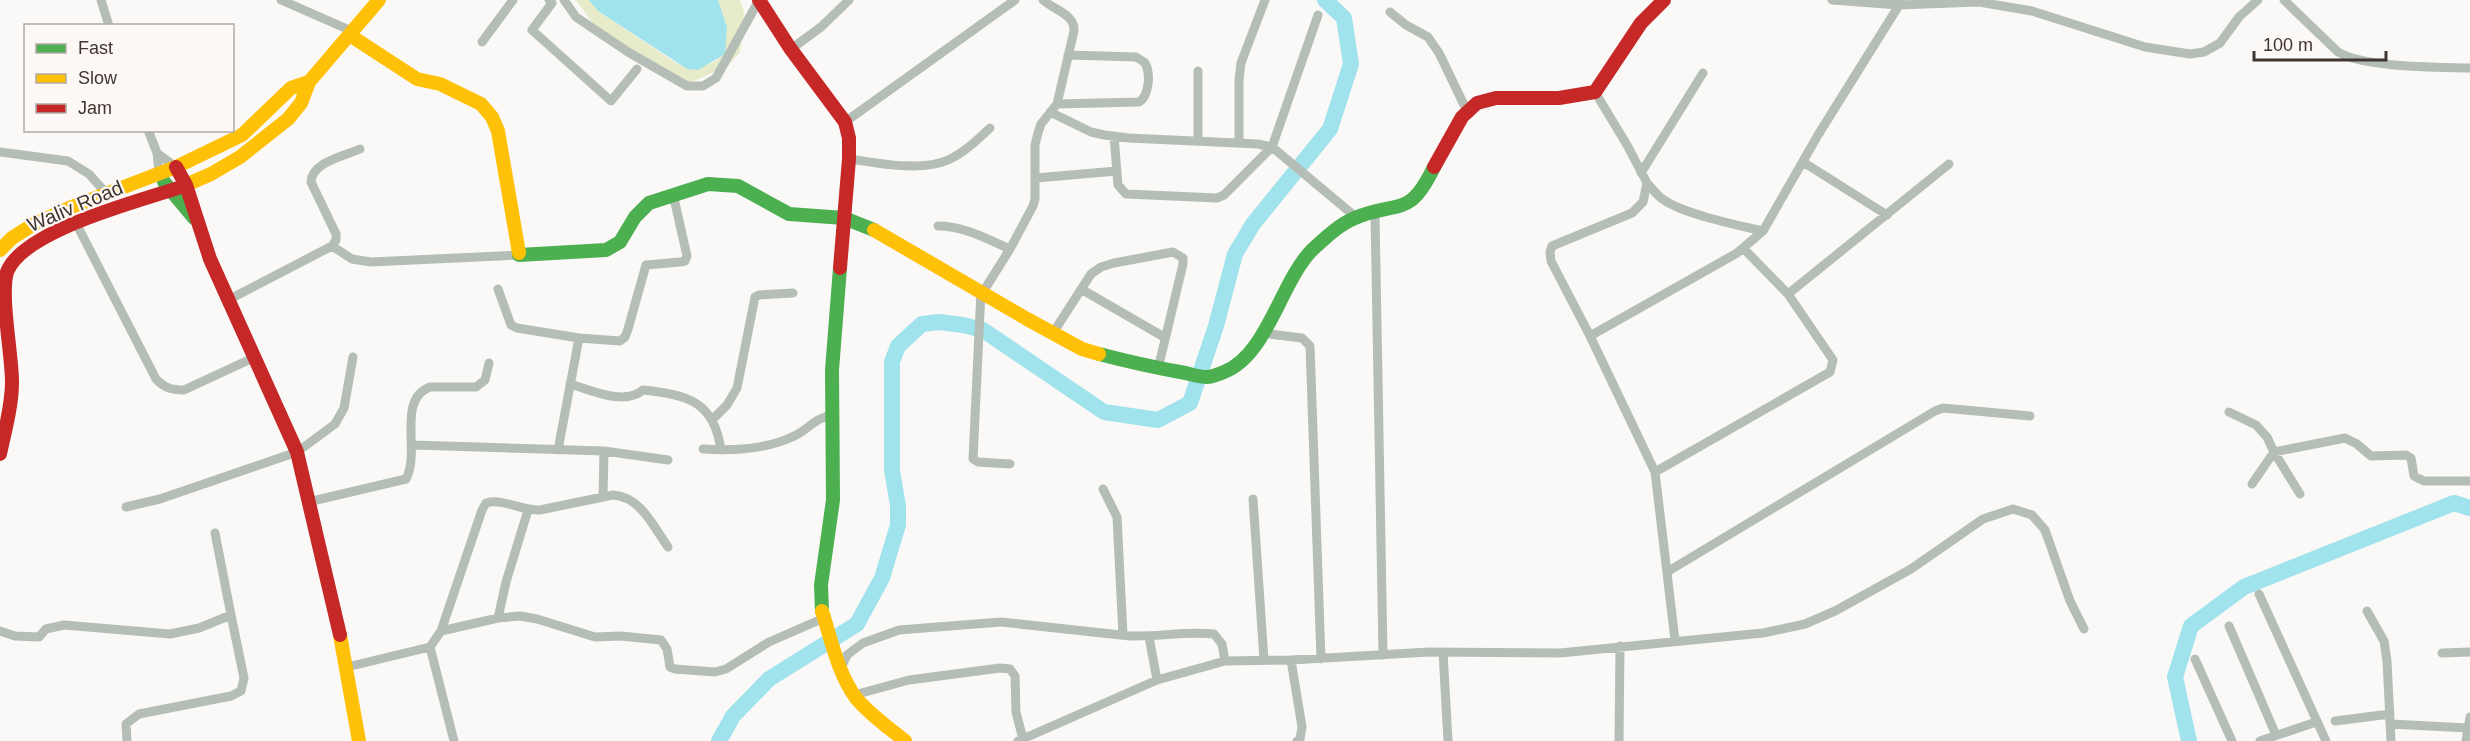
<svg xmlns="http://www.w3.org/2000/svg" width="2470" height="741" font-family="Helvetica,sans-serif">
  <rect width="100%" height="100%" fill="#fbf9f7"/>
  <path fill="#e7ebc9" d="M576 0H589L598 11 676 63C693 73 701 68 717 60L727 27 718 0H740L744 12 740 52 728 66 689 83 649 62 594 25Z"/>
  <path fill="#a1e3ec" d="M589 0H718L727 27 725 54 698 70 687 69 598 11Z"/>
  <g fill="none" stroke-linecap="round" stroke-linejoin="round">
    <path stroke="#a1e3ec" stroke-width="16" d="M719 741 733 716 769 679 857 624 882 578 898 525V506L892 470V362L898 346 922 324 939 322 963 325 983 330 1104 412 1158 420 1190 403 1216 326 1235 254 1253 224 1330 129 1351 64 1344 18 1325 0
      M2189 741 2175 677 2191 626 2244 587 2454 503 2470 508"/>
    <path stroke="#b5bdb7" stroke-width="9" d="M101 0 109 26
      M281 0 354 32
      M549 0 552 3 532 30 611 101 637 69
      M564 0 576 17 628 52 687 86H703L716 78 759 0
      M1832 0 1899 5 1979 2 2032 11 2145 47 2190 54 2204 52 2220 43 2239 17 2258 0
      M2284 0 2338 52C2365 68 2437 67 2470 68
      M1390 12 1406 25 1428 37 1439 53 1466 109
      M482 42 513 0
      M791 49 821 27 849 0
      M1198 71V141
      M1595 92 1627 145 1647 183 1643 202 1632 213 1552 246 1550 252 1551 261 1590 336 1655 472 1675 640
      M1057 104 1139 102C1149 96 1151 74 1145 63 1143 61 1139 59 1136 57L1068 55
      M1050 112 1091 132 1104 135 1129 138 1258 144 1272 147 1357 218
      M845 122 1015 0
      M148 130 157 153 159 172
      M1114 136 1118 185 1126 194 1217 198 1224 195 1272 147 1318 15
      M1239 143V80L1241 63 1265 0
      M0 152 68 161 89 174 106 193
      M157 153 176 167
      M849 159C877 163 921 172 948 160 964 153 977 140 990 128
      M1803 162 1887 215
      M1641 173 1703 73
      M1036 178 1117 171
      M1647 183C1652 188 1657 196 1664 200 1684 214 1737 225 1763 231L1818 135 1901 2
      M1375 215 1383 655
      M76 223 156 379C165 388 171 390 184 390L255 357
      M938 226C964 226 987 239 1010 249
      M332 246 352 259 371 262 519 255
      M1743 248 1788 294 1949 164
      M498 289 511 325 517 328 579 338 620 341 625 337 628 329 646 265 680 262 685 261 687 256 673 194
      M1081 289 1164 337
      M981 291 973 459 978 462 1010 464
      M983 292 1010 249 1033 206 1035 199V145L1038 133 1041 124 1057 104 1074 31C1075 14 1054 10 1043 0
      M230 299 332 246 336 240V234L311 182C312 162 344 156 360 149
      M1053 333 1091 274 1101 267 1114 263 1173 252 1183 258V264L1158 369
      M1261 333 1302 338 1310 346 1321 659
      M1590 336 1737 253 1763 231
      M570 384C591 390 624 406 643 390 688 395 714 401 721 450
      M2229 412 2256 425 2267 437 2274 452 2300 494
      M713 419 727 405 737 388 755 297 759 295 793 293
      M413 445 604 451 668 460
      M703 449C733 451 764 450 792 437 809 430 813 418 833 415
      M558 450 579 338
      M1655 472 1830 372 1833 360 1788 294
      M2252 484 2274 452 2345 438 2357 444 2371 456 2406 455 2411 458 2414 476 2424 481H2470
      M1103 489 1117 517 1123 635
      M603 497 604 451
      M1253 499 1264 660
      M308 502 406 479C421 451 396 400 430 387H476L485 380 489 363
      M126 507 160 499 297 452 335 424 344 408 353 357
      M215 533 231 615
      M1667 572 1935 411 1943 408 2030 416
      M2259 594 2326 741
      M2367 611 2384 641 2387 661 2391 741
      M498 618 506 582 528 510
      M2229 626 2276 735
      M0 631 15 636 39 637 46 629 64 625 170 634 199 628 231 615 244 678 241 691 231 696 139 714 126 724 127 741
      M441 631 498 618 520 616 537 619 595 637 621 636 661 640 667 649 670 667 675 669 715 672 726 669 769 642 824 618
      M1149 637 1157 680
      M430 647 454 741
      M1443 652 1448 741
      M2442 653 2470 652
      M2195 659 2232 741
      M1291 660 1302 727 1300 739 1297 741
      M347 667 430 647 441 631 482 510 486 503C503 498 522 511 540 510L613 495C641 497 653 526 668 547
      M841 668 847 655 863 643 899 630 1001 622 1130 636C1158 637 1186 631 1214 634L1222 644 1225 661
      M854 695 909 680 1000 668 1010 669 1015 676 1016 712 1023 739
      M2335 721 2390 714
      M2390 724 2468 728
      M1018 741 1157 680 1225 661 1291 660 1429 652 1560 653 1763 633 1805 624 1835 611 1911 569 1983 519 2013 509 2032 515 2045 530 2070 601 2084 629
      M1619 741 1620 646
      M2260 741 2316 722
      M2466 741 2470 717"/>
    <path stroke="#4caf50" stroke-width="14" d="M164 182 194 218
      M519 253V255L606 250 620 242 635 217 649 203 708 184 738 186 789 214 844 218 874 230
      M1099 354C1126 361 1152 367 1180 372 1188 373 1198 377 1207 377 1212 377 1219 374 1224 372 1267 355 1280 284 1311 251 1324 239 1338 225 1355 218 1399 200 1409 219 1434 167
      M822 611 821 585 833 500 832 370 840 268"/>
    <path stroke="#ffc107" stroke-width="14" d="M351 36 417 79 440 84 481 104 492 117 498 131 519 253
      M181 187 211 174 240 157 288 119 301 103 309 82 379 0
      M874 230 1027 319 1082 349 1099 354
      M0 250 12 238 34 224 69 208 176 167 242 135 291 88 309 82
      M822 611C831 639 838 674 856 698 870 715 888 727 905 741
      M340 635 359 741"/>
    <path stroke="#c62828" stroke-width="14" d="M759 0 790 48 845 122 849 138V159L840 268
      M176 167 186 185 210 259 297 452 340 635
      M1434 167 1462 117 1477 103 1496 98H1559L1595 92 1641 23 1664 0
      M0 454C5 430 12 406 12 382 12 354 0 296 7 272 23 230 140 201 181 187"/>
  </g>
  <g text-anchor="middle" stroke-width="4.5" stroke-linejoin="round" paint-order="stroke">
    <g font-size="20" fill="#3f3630" stroke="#fdf8f5">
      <text transform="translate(75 206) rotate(-23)" y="7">Waliv Road</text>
    </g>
  </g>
  <rect x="24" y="24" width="210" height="108" fill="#fdf8f5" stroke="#b1aaa6" stroke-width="1.5"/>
  <rect x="36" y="44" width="30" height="9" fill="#4caf50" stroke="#b1aaa6" stroke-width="1.5"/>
  <text x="78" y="54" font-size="18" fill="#3f3630">Fast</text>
  <rect x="36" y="74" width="30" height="9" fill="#ffc107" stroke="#b1aaa6" stroke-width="1.5"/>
  <text x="78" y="84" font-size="18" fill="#3f3630">Slow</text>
  <rect x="36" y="104" width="30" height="9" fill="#c62828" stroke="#b1aaa6" stroke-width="1.5"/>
  <text x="78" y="114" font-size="18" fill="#3f3630">Jam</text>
  <path d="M2254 51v9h132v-9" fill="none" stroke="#3f3630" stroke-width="3"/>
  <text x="2263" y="51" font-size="18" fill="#3f3630" stroke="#fdf8f5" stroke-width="4.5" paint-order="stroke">100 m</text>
</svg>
